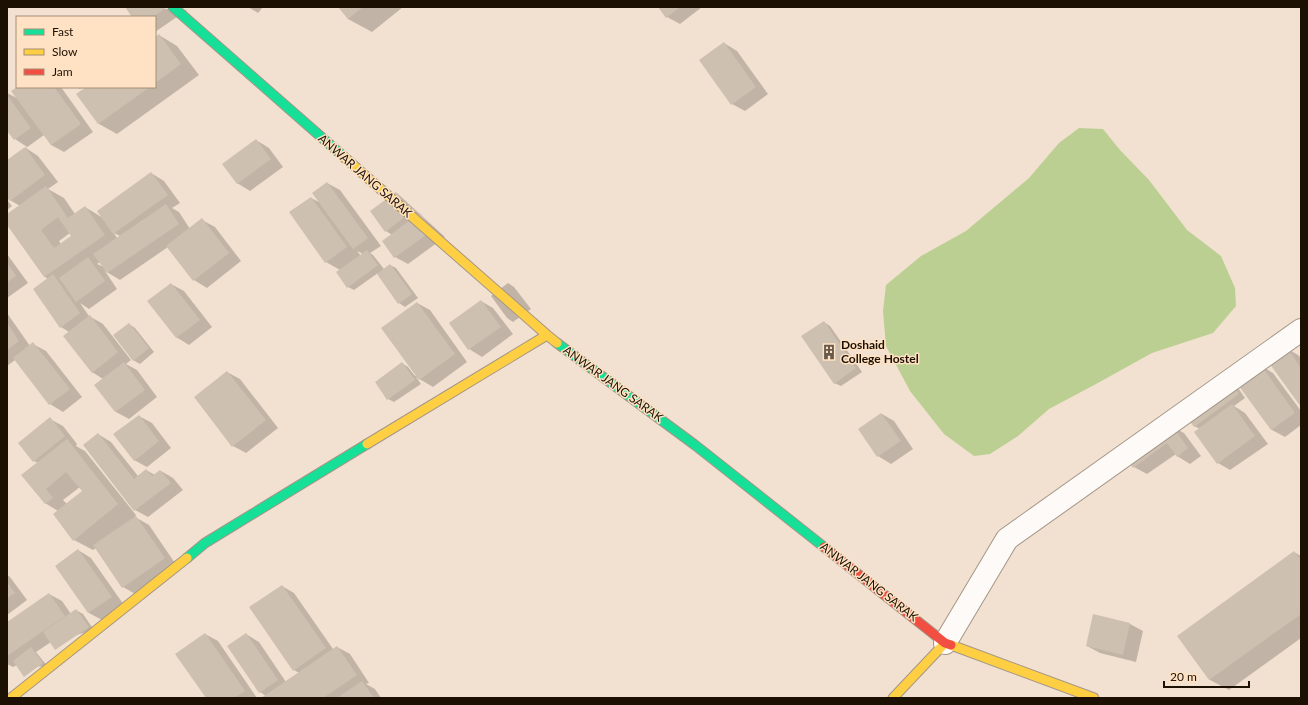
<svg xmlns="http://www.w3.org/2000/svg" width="1308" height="705" font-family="Lato,sans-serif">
  <rect width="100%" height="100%" fill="#f2e1d0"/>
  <path fill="#bbcf92" d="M1079 128 1103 129 1120 150 1149 180 1187 230 1221 256 1235 288 1236 306 1213 333 1152 353 1096 384 1049 409 1018 436 990 454 974 456 944 434 910 391 886 346 883 311 886 285 921 256 966 231 1029 178 1059 143Z"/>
  <path fill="#0003" fill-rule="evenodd" d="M126 7 187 10 155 32V17H133Z
    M248 7H263L258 13Z
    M339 7H403L372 32 348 19Z
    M659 7H702L680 24 667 17Z
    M159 35 177 46 199 75 117 134 99 124 78 94 87 87H155V38Z
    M724 43 737 51 768 94 745 111 732 104Z
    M18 87H61L93 132 64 152 51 145 44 135 26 148 38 156 58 182 48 189 64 198 75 214 85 207 103 218 151 173 164 181 180 203 172 208 179 212 190 229 202 220 215 227 241 261 207 288 194 280 168 247 120 280 105 271 117 289 89 309 80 303 89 316 103 324 131 360 126 364 137 370 157 397 129 419 116 412 95 385 103 379 92 372 69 332 61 327 48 279 45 277 7 223V215L20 206 10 200 7 196V161L27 147 15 139 7 129V93L19 99ZM70 233 72 236 61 244 59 241ZM114 233 120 236 117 238ZM100 262 104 267 97 264Z
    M76 87H83L80 89Z
    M256 140 269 148 283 167 250 191 237 183Z
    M327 183 340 190 381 246 370 253 373 255 384 269 390 265 396 268 418 298 405 307 399 303 378 273 354 290 348 287 340 270 326 262 311 198 321 203ZM357 251 363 254 361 256Z
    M397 193 445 237 408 264 395 257 392 235 386 231Z
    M7 200 12 206 7 210Z
    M7 254 28 283 7 298Z
    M508 283 514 287 531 309 513 322 507 318 491 296Z
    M171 284 184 291 212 327 189 345 176 337Z
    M481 301 493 308 513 334 482 357 469 349 450 323Z
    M417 303 430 310 467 362 433 387 416 377 421 384 394 402 388 399 402 363 408 367 415 376 417 375Z
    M7 313 30 346 33 344 46 351 82 397 63 412 50 404 15 360 7 366Z
    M824 322 830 326 862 372 841 386 834 383Z
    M129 324 135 328 154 352 140 364 133 360Z
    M1286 348 1298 355 1301 358V405Z
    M1260 365 1273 373 1301 411V425L1285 437 1272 430 1237 382Z
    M227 372 240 379 278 428 246 453 233 446Z
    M1232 384 1238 388 1245 398 1234 406 1245 413 1268 444 1230 470 1218 463 1200 429 1194 426Z
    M882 414 894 421 913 449 891 464 878 456 859 429Z
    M139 416 152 423 171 448 147 467 134 460Z
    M50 419 63 426 77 444 76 446 85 451 136 515 135 517 149 525 177 566 135 594 123 587 96 548 93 550 74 540 58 511 45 503 38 463 34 461ZM80 487 83 491 67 504 63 500Z
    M1171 426 1184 433 1201 456 1190 464 1177 456 1176 454 1147 474 1134 467Z
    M98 434 111 442 138 476 146 470 155 475 161 471 173 478 183 490 148 517 135 510Z
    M78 550 91 558 124 605 102 620 89 613 56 566Z
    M1294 552 1301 556V638L1229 690 1210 680 1178 636Z
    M7 575 10 577 27 600 7 615Z
    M282 586 294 593 333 649 337 647 350 654 369 683 366 684 375 689 381 698H263L266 696 260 692 246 634 259 642 286 682 299 673 294 670Z
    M49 594 62 601 71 614 76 610 83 614 94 630 51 642 36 652 48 667 17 665 13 667 7 664V623Z
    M1094 615 1130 624 1143 631 1136 662 1100 653 1087 646Z
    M205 634 218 641 257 698H207Z"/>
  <path fill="#cec0b1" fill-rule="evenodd" d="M125 7H167L153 17H132Z
    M338 7H363L348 19Z
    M658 7H680L666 18Z
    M159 34 181 64 155 83V37Z
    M724 42 756 87 731 105 699 60Z
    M17 87H54L81 124 51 145 11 91Z
    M86 87H150L98 124 76 94Z
    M7 95 31 128 14 140 7 131Z
    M256 139 271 159 237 184 222 164Z
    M25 147 45 175 10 201 7 198V160Z
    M151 172 168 195 113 234 97 211Z
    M327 182 368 238 353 249 312 193Z
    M46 186 68 218 85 206 105 235 44 277 7 225V214ZM58 217 71 236 54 248 41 230Z
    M396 192 411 212 385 232 370 211Z
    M311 197 347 247 325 263 289 212Z
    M166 204 179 224 107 273 93 254Z
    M420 213 433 230 394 258 382 241Z
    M202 218 229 253 193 281 166 246Z
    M367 250 378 265 347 288 336 272Z
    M88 257 105 281 76 302 59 278Z
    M7 263 16 276 7 282Z
    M390 264 412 294 398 304 377 274Z
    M53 274 80 313 60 328 33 289Z
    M171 283 200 320 176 338 147 301Z
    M481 300 501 327 468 350 449 323Z
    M417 302 455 354 419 380 381 328Z
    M90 315 118 352 92 373 63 336Z
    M824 321 856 368 834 384 801 336Z
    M7 323 19 341 7 350Z
    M129 323 149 348 133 361 113 335Z
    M33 342 70 389 49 405 13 358Z
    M1286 346 1301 368V407L1267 360Z
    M124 362 145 390 115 412 94 385Z
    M402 362 415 380 387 400 375 382Z
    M1260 364 1295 413 1271 430 1236 382Z
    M227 371 266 420 232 447 194 397Z
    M1232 383 1239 394 1194 427 1186 416Z
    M1232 404 1255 436 1217 464 1194 432Z
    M881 413 901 441 877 457 858 429Z
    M139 415 159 441 134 461 113 434Z
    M50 417 65 436 33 462 18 443Z
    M1171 424 1188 448 1177 457 1167 443 1133 468 1126 457Z
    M98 433 134 479 146 469 152 476 160 470 171 483 134 511 83 445Z
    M67 439 118 504 73 541 53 514 82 491 66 472 46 489 53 498 45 504 21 475Z
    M136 516 165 558 122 588 93 545Z
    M78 549 112 597 88 613 55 566Z
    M1294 551 1301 560V614L1209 680 1177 636Z
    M7 582 15 593 7 598Z
    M282 585 326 648 293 671 249 607Z
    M49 593 65 616 7 656V622Z
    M76 609 89 627 55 650 43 632Z
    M1093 614 1130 623 1123 655 1086 646Z
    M205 633 245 691 234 698H206L175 654Z
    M246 633 278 680 259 693 227 646Z
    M337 646 357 675 323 698H261Z
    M31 647 43 663 24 677 13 661Z
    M362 681 374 698H337Z"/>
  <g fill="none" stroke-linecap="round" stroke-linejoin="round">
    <defs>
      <path id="street" d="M945 643 1007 539 1301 330"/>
      <path id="fast" d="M173 7 344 157
        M557 343 695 445 824 547
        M187 558 205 543 367 444"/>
      <path id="slow" d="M344 157 547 335 557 343
        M367 444 547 335
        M951 645 1094 698
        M11 698 187 558
        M893 698 945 643"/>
      <path id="jam" d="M824 547 945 643 951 645"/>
    </defs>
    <use href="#street" stroke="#a39687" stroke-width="24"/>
    <use href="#fast" stroke="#a39687" stroke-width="11"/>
    <use href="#slow" stroke="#a39687" stroke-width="11"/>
    <use href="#jam" stroke="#a39687" stroke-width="11"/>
    <use href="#street" stroke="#fdfaf8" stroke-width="22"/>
    <use href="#fast" stroke="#16e098" stroke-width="9"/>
    <use href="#slow" stroke="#ffcf43" stroke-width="9"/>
    <use href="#jam" stroke="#f24e42" stroke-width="9"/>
  </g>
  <defs>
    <symbol id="building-bare" viewBox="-9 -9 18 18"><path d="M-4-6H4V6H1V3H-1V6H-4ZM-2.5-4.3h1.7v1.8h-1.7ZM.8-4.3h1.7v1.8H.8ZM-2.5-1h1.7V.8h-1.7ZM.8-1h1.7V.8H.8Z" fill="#67594b" stroke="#ffe2c3" stroke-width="2.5" paint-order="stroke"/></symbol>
  </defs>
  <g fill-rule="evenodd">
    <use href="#building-bare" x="818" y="341" width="22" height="22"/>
  </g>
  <g text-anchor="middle" stroke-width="3" stroke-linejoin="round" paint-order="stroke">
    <g font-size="12" fill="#1c1003" stroke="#ffe2c3">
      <text transform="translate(365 176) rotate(41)" y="4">ANWAR JANG SARAK</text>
      <text transform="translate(613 384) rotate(36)" y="4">ANWAR JANG SARAK</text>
      <text transform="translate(869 582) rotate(38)" y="4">ANWAR JANG SARAK</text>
    </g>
    <g font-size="12" font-weight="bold" fill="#1c1003" stroke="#ffe2c3" text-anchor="start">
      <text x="841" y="349">Doshaid<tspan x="841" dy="14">College Hostel</tspan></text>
    </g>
  </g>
  <rect width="1308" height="705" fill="none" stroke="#1c1003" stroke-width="16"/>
  <rect x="16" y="16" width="140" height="72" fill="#ffe2c3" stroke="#a48e76"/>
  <rect x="24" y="29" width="20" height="6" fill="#16e098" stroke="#a48e76"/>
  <text x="52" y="36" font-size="12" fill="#1c1003">Fast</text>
  <rect x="24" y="49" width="20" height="6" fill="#ffcf43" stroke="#a48e76"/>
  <text x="52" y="56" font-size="12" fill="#1c1003">Slow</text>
  <rect x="24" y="69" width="20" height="6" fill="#f24e42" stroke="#a48e76"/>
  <text x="52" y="76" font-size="12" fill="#1c1003">Jam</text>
  <path d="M1164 681v6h85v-6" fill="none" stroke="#1c1003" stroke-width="2"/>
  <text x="1170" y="681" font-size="12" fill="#1c1003" stroke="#ffe2c3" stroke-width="3" paint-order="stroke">20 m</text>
</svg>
